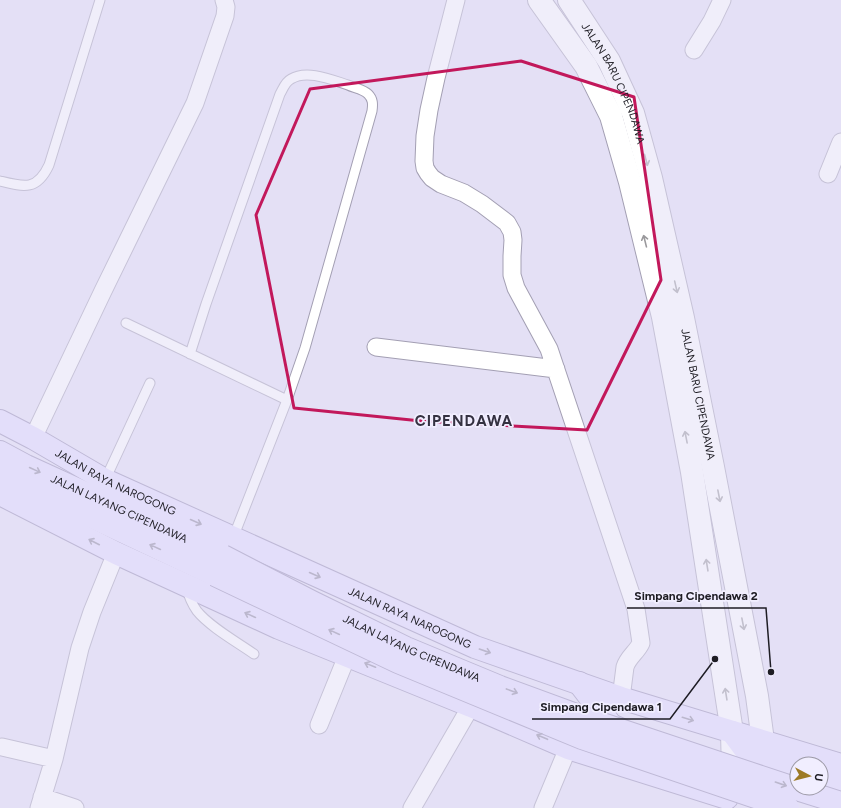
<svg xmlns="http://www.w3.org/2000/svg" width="841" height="808" font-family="Figtree,sans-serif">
  <rect width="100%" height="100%" fill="#e4e0f5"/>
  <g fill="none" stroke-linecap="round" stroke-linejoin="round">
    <defs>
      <path id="service" d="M0 181C24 187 37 191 49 165L100 0
        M126 323 287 400
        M190 354 206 304 280 94C283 89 285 82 291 79 307 69 332 80 348 85 354 88 363 89 368 94 373 99 373 104 372 111L305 348 287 400 233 538
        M105 480 150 383
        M187 589C189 597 192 604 197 611 210 627 237 642 254 654"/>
      <path id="minor" d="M456 0 436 78 429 110 425 136 424 161 425 168 428 173 432 178 441 184 464 193 482 204 507 223 512 232 513 240 512 256V275L516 288 549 349 636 609 641 643C637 652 628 657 625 667L621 698
        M694 50 712 21 722 0
        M828 174 841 142
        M376 347 556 369
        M33 438 103 291 195 103 225 16 226 7 224 0
        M319 725 347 656
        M2 747 54 759
        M42 797 75 808
        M39 808 54 759 80 648 92 612 116 553
        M412 808 471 706
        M543 808 568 748"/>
      <g id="secondary">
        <path d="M539 0 586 66 611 116 630 182 663 317 692 472 732 732 733 772 732 786"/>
        <path id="s1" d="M569 0 609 61 633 113 651 178 683 318 713 467 757 696 763 741 762 760"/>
      </g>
      <g id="primary">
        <path id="s2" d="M0 421 33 438 105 480 475 647 621 698 841 765"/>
        <path id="s3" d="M0 452 26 466 223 556"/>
        <path d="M0 472 20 483 215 575"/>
        <path d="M0 494 116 553 279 628 471 706 568 748 727 798"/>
        <path d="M579 683 611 725 622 730"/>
        <path d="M732 732 749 755 756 759 797 770"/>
        <path d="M821 777 841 782"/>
      </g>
    </defs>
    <use href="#service" stroke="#a39fb3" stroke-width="11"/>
    <use href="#minor" stroke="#a39fb3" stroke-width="19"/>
    <use href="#secondary" stroke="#a39fb3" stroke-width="24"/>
    <use href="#primary" stroke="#928ab1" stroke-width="24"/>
    <use href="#service" stroke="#fff" stroke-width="9"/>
    <use href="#minor" stroke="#fff" stroke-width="17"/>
    <use href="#secondary" stroke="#fff" stroke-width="22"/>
    <use href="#primary" stroke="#e3dcfe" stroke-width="22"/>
    <defs>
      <g id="primary-bridge">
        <path id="s4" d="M223 556 312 602 406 648 500 687 590 720 800 790 841 803"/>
        <path d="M215 575 398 662 582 738 788 808"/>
      </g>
    </defs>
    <use href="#primary-bridge" stroke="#928ab1" stroke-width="24" stroke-linecap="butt"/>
    <use href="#primary-bridge" stroke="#e3dcfe" stroke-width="22"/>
  </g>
  <defs><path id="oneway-shaft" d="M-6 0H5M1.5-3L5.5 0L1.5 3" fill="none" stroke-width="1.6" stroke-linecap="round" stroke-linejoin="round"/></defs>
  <g stroke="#9a999c">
    <use href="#oneway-shaft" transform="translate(646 160) rotate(75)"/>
    <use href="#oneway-shaft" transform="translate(645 241) rotate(-104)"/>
    <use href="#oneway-shaft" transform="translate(676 287) rotate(77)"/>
    <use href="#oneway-shaft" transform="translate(686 437) rotate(-101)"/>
    <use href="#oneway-shaft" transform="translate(719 496) rotate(79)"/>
    <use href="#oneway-shaft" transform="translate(707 565) rotate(-99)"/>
    <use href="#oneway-shaft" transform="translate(743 624) rotate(79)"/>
    <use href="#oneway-shaft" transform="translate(726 694) rotate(-99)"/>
  </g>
  <g stroke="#8a869c">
    <use href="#oneway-shaft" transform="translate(35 470) rotate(25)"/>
    <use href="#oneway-shaft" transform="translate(196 522) rotate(24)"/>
    <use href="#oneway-shaft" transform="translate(94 542) rotate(-153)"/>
    <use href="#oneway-shaft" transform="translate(155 547) rotate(-155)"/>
    <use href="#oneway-shaft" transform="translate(315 575) rotate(24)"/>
    <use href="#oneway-shaft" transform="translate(250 615) rotate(-155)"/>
    <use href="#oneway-shaft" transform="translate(334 632) rotate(-155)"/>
    <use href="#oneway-shaft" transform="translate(485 651) rotate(19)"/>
    <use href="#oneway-shaft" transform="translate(370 665) rotate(-158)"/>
    <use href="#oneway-shaft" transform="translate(512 691) rotate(20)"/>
    <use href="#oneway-shaft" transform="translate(688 719) rotate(17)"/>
    <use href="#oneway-shaft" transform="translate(542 737) rotate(-157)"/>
    <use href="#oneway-shaft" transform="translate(781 784) rotate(19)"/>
  </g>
  <path d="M0 0H841V808H0ZM521 61 634 97 661 280 587 430 421 421 294 408 256 215 310 89Z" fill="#e4e0f5" fill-opacity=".55" fill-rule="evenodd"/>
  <path fill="none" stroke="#c2185b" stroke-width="3" stroke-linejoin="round" d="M521 61 634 97 661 280 587 430 421 421 294 408 256 215 310 89Z"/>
  <g text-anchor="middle" stroke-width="3.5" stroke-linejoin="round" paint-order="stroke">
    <g font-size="11" fill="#1e1d24" stroke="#f1eeff">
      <text dy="4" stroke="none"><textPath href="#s1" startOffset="95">JALAN BARU CIPENDAWA</textPath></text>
      <text dy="4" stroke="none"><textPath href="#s1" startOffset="419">JALAN BARU CIPENDAWA</textPath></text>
      <text dy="4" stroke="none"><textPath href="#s2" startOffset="131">JALAN RAYA NAROGONG</textPath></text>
      <text dy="4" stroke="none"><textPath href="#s3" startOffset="132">JALAN LAYANG CIPENDAWA</textPath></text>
      <text dy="4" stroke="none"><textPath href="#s2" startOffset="455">JALAN RAYA NAROGONG</textPath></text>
      <text dy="4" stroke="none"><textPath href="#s4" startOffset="210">JALAN LAYANG CIPENDAWA</textPath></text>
    </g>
    <g font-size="15" font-weight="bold" letter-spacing="1" fill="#343141" stroke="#f1eeff">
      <text x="464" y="426">CIPENDAWA</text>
    </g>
  </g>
  <path fill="none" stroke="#1e1d24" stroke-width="1.5" d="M771 672L766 608H627M715 659L670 719H532"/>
  <g fill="#1e1d24" stroke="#f1eeff" stroke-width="1.5">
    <circle cx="771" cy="672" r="4"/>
    <circle cx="715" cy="659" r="4"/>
  </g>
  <g font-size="12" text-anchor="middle" font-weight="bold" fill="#1e1d24" stroke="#f1eeff" stroke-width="3.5" stroke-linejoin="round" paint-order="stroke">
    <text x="696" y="600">Simpang Cipendawa 2</text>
    <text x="601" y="711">Simpang Cipendawa 1</text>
  </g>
  <g transform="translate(809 776) rotate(97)"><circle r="19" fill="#f1eeff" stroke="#9d9aa7"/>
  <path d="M0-3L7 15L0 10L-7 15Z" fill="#9d7a26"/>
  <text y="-6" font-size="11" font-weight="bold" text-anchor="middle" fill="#1e1d24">U</text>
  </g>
</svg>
